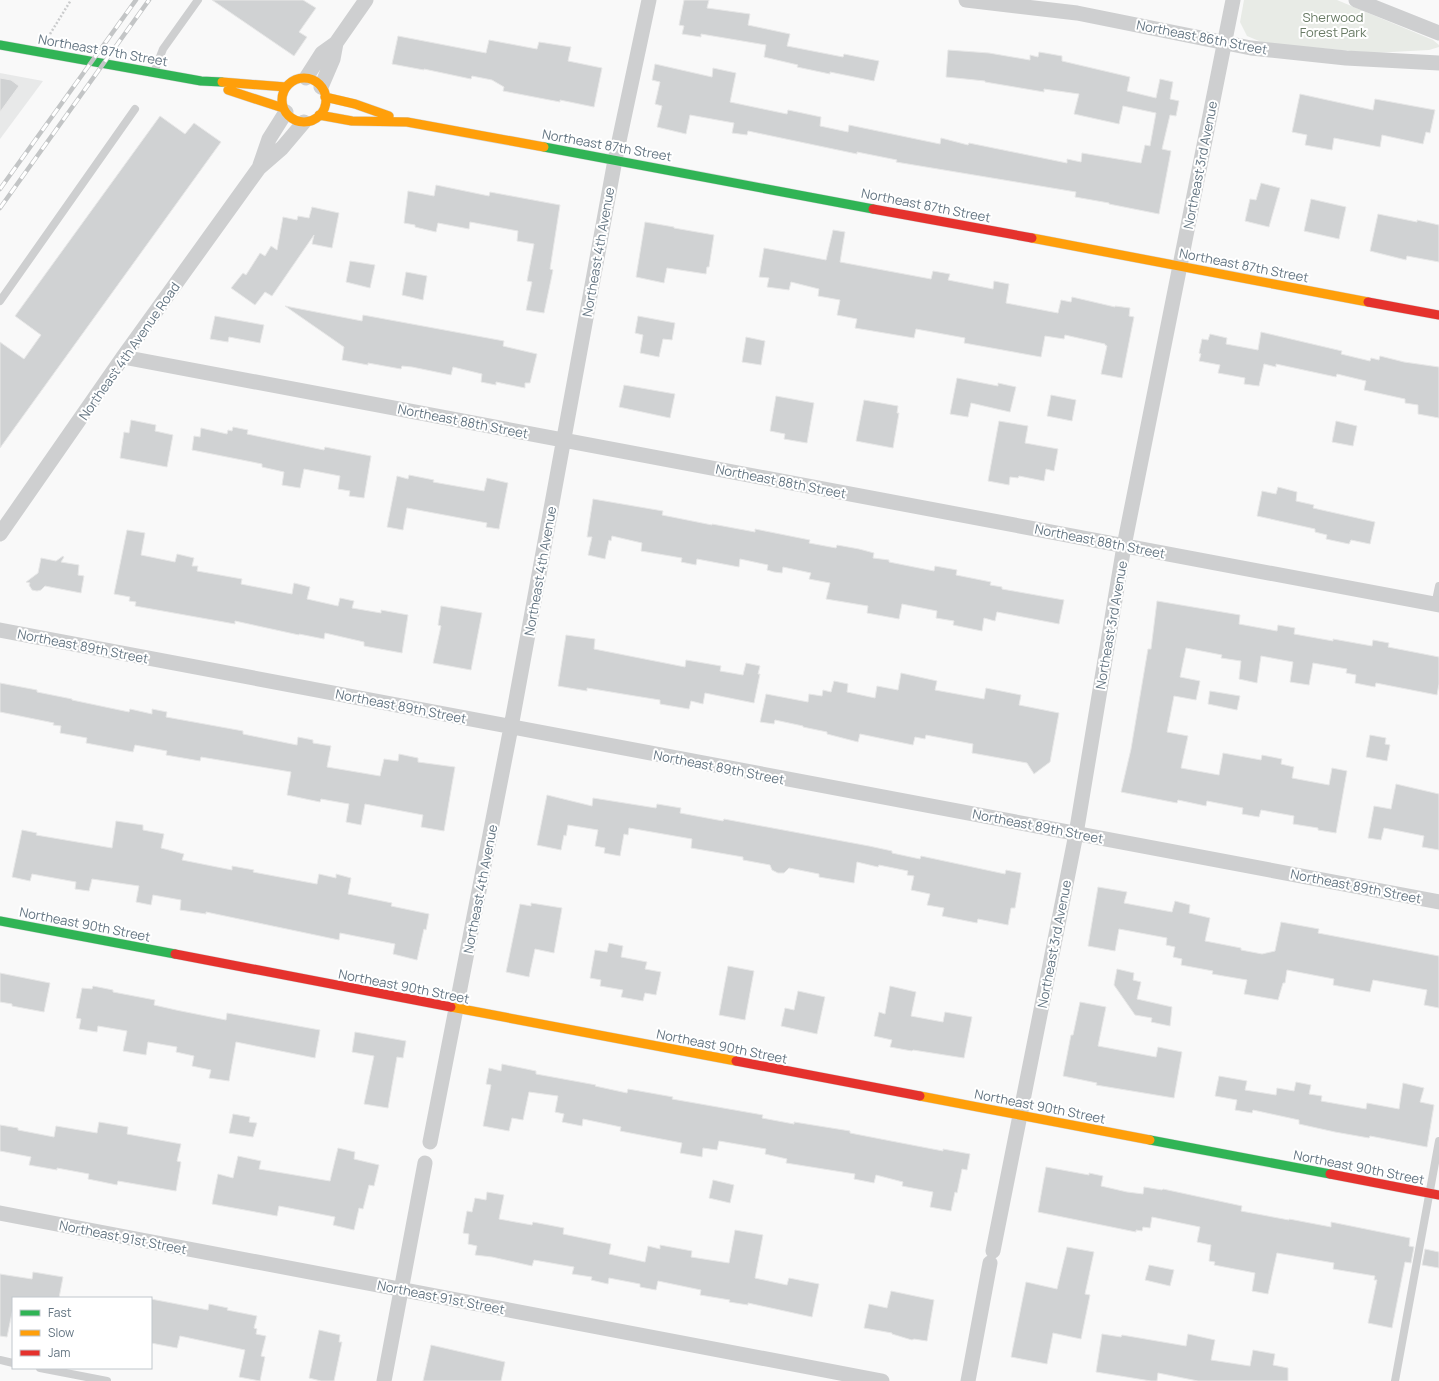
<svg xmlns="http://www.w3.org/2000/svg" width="1439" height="1381" font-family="Manrope,sans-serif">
  <rect width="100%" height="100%" fill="#f9f9f9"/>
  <path fill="#e8e9e9" d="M0 73 43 81 0 139Z"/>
  <path fill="#e8ebe6" d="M1244 0H1337L1433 40 1439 45V47L1429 50 1373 53 1264 43 1247 36 1240 22Z"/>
  <path fill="#d0d2d3" stroke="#e8e8e8" d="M212 0H303L316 8 299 32 307 37 294 56Z
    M684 0H709L707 8 750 14 748 25 790 34 787 46 843 57 844 54 879 61 874 81 830 72V74L797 67 798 65 764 57 766 45 701 34V37L682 34 684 26 679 25Z
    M398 36 486 53 489 40 537 49 539 42 571 47 568 61 602 68 594 107 560 100V102L503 91 504 87 492 80 472 76 471 79 424 69V70L392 64Z
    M948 50 989 53 1030 60V55L1038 57 1039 52 1062 56V61L1130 77 1127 91 1156 98 1160 79 1173 82 1170 99 1179 101 1176 116 1170 115 1162 149 1171 151 1159 214 1109 204V203L1075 197 1076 192 896 162 897 160 857 152V154L748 131 747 135 732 133 734 123 690 115 686 134 657 127 662 106 655 104 660 82 652 80 655 64 712 77 713 68 736 73 730 102 787 114 788 110 821 117 820 126 848 132 849 125 940 144 941 138 968 145 969 143 1067 163V159L1081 162 1082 153 1141 163 1145 145 1150 146 1156 113 1123 106 1119 124 1074 114 1079 94 1044 89V92L985 82V81L946 77Z
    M0 78 11 80 19 86 0 112Z
    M1300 94 1373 110 1375 99 1435 110 1430 133 1426 132 1423 144 1382 135 1380 147 1334 138 1332 150 1305 145 1307 135 1292 132Z
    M160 116 185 134 194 123 221 142 0 448V342L24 359 41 335 15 316Z
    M1261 183 1280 188 1269 227 1245 221 1250 199 1256 200Z
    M436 185 489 196 490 192 560 205 550 269 553 270 544 313 526 310 532 282 527 281 534 244 517 241 518 231 470 222 469 229 438 223 436 232 415 227V225L404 223 408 191 434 196Z
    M1311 199 1346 207 1339 239 1304 231Z
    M312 207 339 213 332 248 312 244 314 235 272 296 265 292 255 305 231 288 243 273 246 275 260 253 265 256 271 246 277 250 283 217 297 220 298 216 309 218Z
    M1378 214 1417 222V220L1439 225V262L1407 256 1406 260 1370 251Z
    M645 222 674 227V228L714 235 709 267H707L706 274 667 268 664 283 636 277Z
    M833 230 845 232 840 262 931 279 933 271 950 274 948 280 993 289 994 281 1009 284 1006 303 1058 313 1061 300 1071 302 1072 297 1115 307V306L1130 308 1129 316 1134 317 1122 378 1101 374 1107 346 1105 345V344L1065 335 1064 339 1045 336 1041 357 964 343 965 338 916 329 914 338 855 328 857 319 837 315 840 300 818 296 819 289 791 282 789 290 767 287 769 278 759 277 764 248 826 260Z
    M350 261 375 265 370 288 346 282Z
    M406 272 427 276 423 300 402 295Z
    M285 306 362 321 363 315 504 341 503 346 537 354 530 383H525V388L496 382V385L481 382 482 374 453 367 451 375 412 367 402 366 401 369 368 363V365L342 360 344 347Z
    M215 316 264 325 260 343 229 337 228 342 210 339Z
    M638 316 675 323 672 340 663 339 659 357 640 353 643 335 635 333Z
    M1261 332 1342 351 1341 354 1370 361 1371 358 1379 360 1380 356 1404 362 1439 367V418L1418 414V405L1405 403V399L1364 390 1366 381 1337 374 1336 377 1276 364V367L1264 364 1259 386 1244 384 1245 378 1218 373 1220 365 1199 361 1201 354 1199 353 1202 339 1208 340 1210 334 1227 338 1226 344 1258 350Z
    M746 337 765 341 761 365 742 362Z
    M957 378 998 386V383L1016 387 1010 412 971 403 968 417 950 414Z
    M624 385 675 394 670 418 619 407Z
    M1051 395 1076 400 1072 421 1047 416Z
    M776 396 814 403 807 443 784 439 785 434 770 431Z
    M864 400 898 406 897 413H899L893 448 856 441Z
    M131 420 156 425 155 431 173 435 167 467 120 458 124 432 129 433Z
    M999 421 1028 426 1025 443 1058 449 1054 471 1046 469 1044 481 1019 476 1018 478 1010 477 1009 485 988 481Z
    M1336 421 1357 426 1353 446 1332 442Z
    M233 427 248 430 247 434 324 450 325 447 371 456 364 498 349 496 350 491 338 489 340 476 304 469 300 488 282 485 284 472 262 467V464L192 450 194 436 200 437 201 428 227 434 228 430 232 431Z
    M409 475 434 480 433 482 484 491 487 478 508 483 499 529 486 527 487 523 407 508 403 530 387 527 397 476 408 479Z
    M1278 487 1297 492 1296 501 1314 505 1313 508 1375 522 1370 544 1351 540 1349 544 1326 539 1327 535 1315 532V529L1257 516 1262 491 1276 494Z
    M593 499 663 511 662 515 712 525V524L755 532V529L810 540 809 543 836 548 837 545 859 549 874 553 873 558 889 560V562L934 571 935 566 957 570 956 575 991 582 990 585 1002 587V589L1064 600 1059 624 997 612 995 621 984 618 982 631 953 625 954 621 936 618 937 611 902 604 899 619 867 613 868 606 826 599 830 583 809 579 811 573 783 567 782 573 774 572 767 570 768 565 740 559 739 567 697 559 696 565 681 562 682 558 641 551 642 543 612 536 611 541 609 540 605 559 588 555 592 537H587Z
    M127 530 145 533 141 555 175 562 177 554 194 558 192 566H198L197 571 242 579 241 584 292 594 294 583 310 587 307 599 338 606 340 598 354 601 352 608 381 613V610L408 615 402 653 364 646V642L325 633 324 639 299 634V635L235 621V624L135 606 136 602 129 601 130 597 114 594Z
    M63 556 64 557 61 562 79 565 78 575 84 576 81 593 45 586 41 590 37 591 32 590 29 585 30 583 26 582 38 573 41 558 56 561Z
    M1157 601 1240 615 1239 624 1277 631 1278 625 1295 628 1294 634 1333 641V639L1372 646 1373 640 1389 643 1388 647 1439 657V684L1437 695 1376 683 1375 687 1355 683 1356 675 1346 673 1347 669 1313 663 1309 685 1290 682 1293 662 1261 656 1257 683 1239 679 1241 661 1221 658 1222 655 1186 648 1180 677 1200 681 1196 700 1174 696 1167 732 1188 736 1181 768 1219 775 1223 753 1261 760 1262 755 1282 759 1281 764 1294 767 1292 778 1329 785 1332 768 1347 771 1336 833 1318 830V828L1293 824 1294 816 1261 810 1259 817 1242 814 1243 808 1207 801 1206 806 1178 800 1177 803 1121 792 1131 749 1148 649H1151Z
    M441 606 482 613 471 670 433 663 441 626 438 625Z
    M566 635 595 639 594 649 685 667 686 660 721 666 720 671 743 675 746 663 760 666 758 674H760L754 703 705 693 703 704 691 701 689 709 660 704V700L629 695 587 688V691L558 686Z
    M901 673 937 681 935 690 984 699 986 688 1021 695 1019 705 1059 713 1050 762 1034 774 1027 763 972 753 973 744 926 735 925 739 915 737 913 745 860 734 858 742 827 734V732L803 727V726L775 720 774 724 760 722 766 694 808 702 809 694 822 696 823 690 831 692 834 681 848 684 847 692 875 698 877 686 898 690Z
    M0 683 37 690V692L72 699V700L129 712 130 709 152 714V709L167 712 166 717 243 731V734L297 745 298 737 313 740V743L331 746 327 767 380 776 384 759 398 761 399 754 418 758V762L455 767 444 831 421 827 423 815 365 804 361 825 346 822 349 804 321 799 320 802 287 795 291 772 201 757 200 761 166 755 167 751 135 745 133 752 86 743 87 738 60 733 61 726 53 725 54 723 0 712Z
    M1210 691 1240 696 1237 710 1208 704Z
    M1370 735 1386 738 1385 744 1390 745 1387 761 1366 757Z
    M1396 784 1439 794V850L1422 847 1424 836 1384 828 1381 840 1368 838 1374 806 1391 809Z
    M547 795 592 806 593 798 656 808 657 804 681 808 680 813 723 821 724 819 869 846 892 851V853L920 859 921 856 1005 874 1006 870 1021 873 1015 908H1011L1008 925 978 919 977 923 942 916 944 908 927 905 930 894 911 890 914 876 907 875 908 871 879 865 878 867 857 862 854 883 819 877V874L789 868 784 873H778L772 870 770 865 743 860V857L691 848 692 839 629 828 628 835 624 834 620 856 604 853 605 848 595 846 598 830 568 825 566 836 564 835 561 850 537 845Z
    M116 821 143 825V830L164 834 161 848 184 854 182 860 232 870V866L254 870 253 872 317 884 319 874 336 878V874L351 878 348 894 392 903 391 906 429 914 426 930 424 929 417 960 393 954 395 944 340 933 339 940 206 912V914L180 910 181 900 153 895 151 905 136 902 139 886 92 879 89 891 75 889 76 882 32 874 30 881 12 877 22 830 37 833 36 835 112 848Z
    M1098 887 1127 892 1124 903 1172 912 1175 901 1190 905 1189 913 1210 918 1205 941 1241 948V950L1262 954 1275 951 1281 922 1319 929 1318 933 1439 956V1008L1424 1005 1427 990 1373 980 1370 992 1333 985 1334 979 1287 970 1285 983H1283L1278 1000 1244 994 1247 980 1212 974 1213 971 1181 965 1182 959 1173 957 1175 947 1166 945 1167 938 1119 929 1115 951 1088 946Z
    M531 903 562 908 554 953 535 949 529 977 506 972 520 904 531 906Z
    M609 943 623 946 621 957 647 962 645 969 661 972 656 995 645 993 643 1001 621 997 623 990 600 986 601 980 590 978 595 950 607 952Z
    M728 966 754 971 745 1020 719 1015Z
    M1117 969 1134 973 1133 980 1141 982 1137 999 1172 1007 1170 1026 1151 1022 1152 1018 1135 1015 1114 985Z
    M0 973 50 983 44 1012 12 1006V1004L0 1002Z
    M93 986 113 990V992L155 1000 154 1005 176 1010 226 1020 227 1013 320 1030 315 1058 236 1042 229 1081 209 1078 211 1070 192 1066 194 1056 176 1052 177 1047 148 1042 146 1055 123 1051 127 1031 98 1026 97 1032 79 1029 81 1019 76 1018 82 988 92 989Z
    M890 986 916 992 911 1016 943 1022 945 1012 972 1017 964 1058 913 1050 912 1051 890 1047 892 1040 874 1036 879 1012 885 1014Z
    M798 991 825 997 817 1034 781 1026 785 1008 794 1010Z
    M1080 1002 1106 1007 1098 1046 1156 1057 1158 1047 1182 1052 1174 1098 1096 1085 1097 1083 1063 1076 1071 1035H1073Z
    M355 1032 406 1041 403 1058 397 1057 388 1108 364 1104 374 1056 352 1052Z
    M502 1064 536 1071V1074L596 1085 595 1086 627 1093 628 1089 673 1097 672 1099 763 1115 762 1118 794 1124V1122L850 1131V1133L891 1141 943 1151V1149L970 1154 967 1170 962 1169 957 1193 955 1192 951 1211 930 1207 933 1192 902 1186 903 1182 876 1175 874 1183 854 1179 855 1174 786 1163 787 1159 765 1154 766 1149 719 1141 717 1150 703 1148 702 1157 680 1153 682 1143 620 1131 621 1127 583 1119 582 1126 562 1122 564 1114 555 1112 558 1096 529 1092 523 1120 512 1118 509 1131 483 1126 491 1085 486 1084 489 1068 501 1071Z
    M1219 1076 1247 1081 1245 1090 1276 1095 1277 1088 1294 1091 1296 1082 1311 1085 1309 1094 1322 1096 1321 1101 1366 1109 1367 1103 1399 1109 1403 1083 1424 1088 1420 1102 1434 1105 1427 1147 1370 1136 1369 1138 1335 1132 1299 1124V1120L1253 1110 1252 1113 1235 1110 1237 1100 1215 1096Z
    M233 1114 250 1117 249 1122 257 1123 253 1137 229 1133Z
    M99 1122 128 1127 127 1134 181 1144 177 1161 181 1162 176 1191 118 1181 117 1185 88 1179 89 1174 57 1168V1170L29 1165 31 1157 0 1151V1125L18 1128V1130L54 1137 56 1126 97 1133Z
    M338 1148 355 1152 354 1159 379 1165 374 1186 369 1185 363 1209 359 1208 354 1230 333 1225 335 1217 279 1206 277 1216 212 1204 218 1174 233 1178 238 1156 261 1161 259 1169 330 1181Z
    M1046 1167 1089 1175V1173L1103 1176 1101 1186 1127 1192 1143 1194 1144 1187 1162 1190 1163 1189 1242 1206 1241 1211 1289 1220V1219L1331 1227V1222L1410 1238 1409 1246 1414 1247 1411 1263 1405 1262 1392 1328 1368 1323 1377 1280H1374L1375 1276 1333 1269 1334 1263 1277 1253 1268 1294 1252 1291 1255 1273 1214 1265 1215 1262 1209 1261 1211 1245 1197 1242 1200 1227 1152 1217 1150 1228 1143 1227 1142 1231 1136 1230V1232L1038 1212Z
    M713 1180 734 1185 730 1203 709 1198Z
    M487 1192 504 1195 499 1219 532 1225 533 1222 564 1228 563 1234 611 1244 609 1254 645 1262 648 1246 660 1249V1245L692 1251 691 1257 729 1263 735 1230 763 1235 755 1278 787 1285 789 1278 819 1284 812 1317 748 1303V1305L729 1302 730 1300 700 1295 701 1290 658 1281 656 1290 640 1287V1284L609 1278 608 1284 591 1280 592 1277 572 1274 574 1267 534 1260 532 1266 492 1257 475 1255 477 1246 468 1244 469 1234 463 1233 467 1211 472 1212 475 1198 486 1200Z
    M1067 1247 1094 1252 1085 1294 1090 1295 1081 1339 1053 1333 1047 1364 1011 1357 1026 1282 1057 1289Z
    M1425 1249 1439 1252V1268L1422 1265Z
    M1149 1265 1174 1270 1170 1286 1145 1280Z
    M33 1272 63 1277 59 1298H13V1308L7 1337 0 1336V1274L32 1279Z
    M891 1291 934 1300 927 1341 914 1339 912 1340 892 1334V1333L864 1328 869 1304 887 1308Z
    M151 1299 208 1310 209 1304 228 1308 227 1310 257 1316 254 1328 257 1329 256 1334 266 1336 261 1356 265 1357 260 1381 239 1377 245 1350 180 1336 177 1348 151 1343Z
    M319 1330 340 1335 339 1342H342L334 1381H321L309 1378Z
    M1102 1334 1121 1337 1122 1335 1186 1346 1188 1334 1215 1340 1211 1360 1250 1366 1253 1350 1275 1354 1273 1365 1288 1368V1381H1198L1158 1373 1157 1381H1151L1096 1372Z
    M431 1345 505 1362 501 1381H423Z"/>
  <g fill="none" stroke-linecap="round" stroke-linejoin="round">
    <defs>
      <path id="fast" d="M0 45 201 81 222 82
        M544 147 873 209
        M0 921 175 954
        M1150 1140 1330 1174"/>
      <path id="slow" d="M282 100a22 22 0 1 1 44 0a22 22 0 1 1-44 0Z
        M222 82 286 87
        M228 90 283 108
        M325 97 355 104 389 116
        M319 115 352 121 407 122 544 147
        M1032 238 1368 302
        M451 1007 736 1061
        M920 1096 1150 1140"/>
      <path id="jam" d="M873 209 1032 238
        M1368 302 1439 315
        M175 954 451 1007
        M736 1061 920 1096
        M1330 1174 1439 1195"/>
    </defs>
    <use href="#fast" stroke="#d5d6d7" stroke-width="10"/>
    <use href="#slow" stroke="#d5d6d7" stroke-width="10"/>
    <use href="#jam" stroke="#d5d6d7" stroke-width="10"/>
    <path stroke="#cbcccd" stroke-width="2.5" stroke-dasharray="2 2" stroke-linecap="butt" d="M50 34 71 0"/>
    <path stroke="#cecfd0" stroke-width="8" d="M154 72 163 49 198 0
      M0 301 135 109
      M1435 605 1439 586
      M0 1360 13 1363
      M40 1368 107 1381
      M1395 1381 1439 1141"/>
    <path stroke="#cecfd0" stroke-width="15" d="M966 0 1077 13 1251 48 1346 58 1439 63
      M1356 0 1439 33
      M306 78 322 53 336 43 366 0
      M321 87 333 59 336 43
      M260 165 269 139 286 112
      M123 357 1439 605
      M0 534 123 357 259 168 282 148 304 122
      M0 630 1439 902
      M430 1142 511 727 615 160 649 0
      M0 1213 882 1381
      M993 1251 1076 834 1124 546 1233 0
      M384 1381 425 1163
      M968 1381 990 1263"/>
    <use href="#fast" stroke="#30b455" stroke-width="9"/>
    <use href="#slow" stroke="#ff9f0a" stroke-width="9"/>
    <use href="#jam" stroke="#e5322d" stroke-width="9"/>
    <defs>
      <path id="rail" d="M0 189 136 0
        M0 208 149 0"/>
    </defs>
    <use href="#rail" stroke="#c3c5c6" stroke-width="4.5"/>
    <use href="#rail" stroke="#fff" stroke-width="3" stroke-dasharray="9" stroke-linecap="butt"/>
  </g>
  <g text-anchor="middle" stroke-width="4" stroke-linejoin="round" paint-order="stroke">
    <g font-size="13" fill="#687a64" stroke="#fff">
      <text x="1333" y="22">Sherwood<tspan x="1333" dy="15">Forest Park</tspan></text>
    </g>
    <g font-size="13" fill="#657683" stroke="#fff">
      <text transform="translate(1202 37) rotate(11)" y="5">Northeast 86th Street</text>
      <text transform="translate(103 50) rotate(10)" y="5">Northeast 87th Street</text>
      <text transform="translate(607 145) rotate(10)" y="5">Northeast 87th Street</text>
      <text transform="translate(1200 165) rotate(-79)" y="5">Northeast 3rd Avenue</text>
      <text transform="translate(926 205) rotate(11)" y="5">Northeast 87th Street</text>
      <text transform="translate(598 252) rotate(-80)" y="5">Northeast 4th Avenue</text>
      <text transform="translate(1244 265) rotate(11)" y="5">Northeast 87th Street</text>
      <text transform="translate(129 351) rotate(-55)" y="5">Northeast 4th Avenue Road</text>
      <text transform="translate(463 421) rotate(11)" y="5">Northeast 88th Street</text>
      <text transform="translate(781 481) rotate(11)" y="5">Northeast 88th Street</text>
      <text transform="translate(1100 541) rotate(11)" y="5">Northeast 88th Street</text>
      <text transform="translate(540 571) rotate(-80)" y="5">Northeast 4th Avenue</text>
      <text transform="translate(1111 625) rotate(-80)" y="5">Northeast 3rd Avenue</text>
      <text transform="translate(83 646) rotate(11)" y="5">Northeast 89th Street</text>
      <text transform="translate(401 706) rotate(11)" y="5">Northeast 89th Street</text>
      <text transform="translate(719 767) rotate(11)" y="5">Northeast 89th Street</text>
      <text transform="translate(1038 826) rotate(11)" y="5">Northeast 89th Street</text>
      <text transform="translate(1356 886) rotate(11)" y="5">Northeast 89th Street</text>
      <text transform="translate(480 889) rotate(-79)" y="5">Northeast 4th Avenue</text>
      <text transform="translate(85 924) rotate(11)" y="5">Northeast 90th Street</text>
      <text transform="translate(1054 944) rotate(-79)" y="5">Northeast 3rd Avenue</text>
      <text transform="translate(404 986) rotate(11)" y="5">Northeast 90th Street</text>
      <text transform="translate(722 1046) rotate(11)" y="5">Northeast 90th Street</text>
      <text transform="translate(1040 1106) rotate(11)" y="5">Northeast 90th Street</text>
      <text transform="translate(1359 1167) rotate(11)" y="5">Northeast 90th Street</text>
      <text transform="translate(123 1237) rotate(11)" y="5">Northeast 91st Street</text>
      <text transform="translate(441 1297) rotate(11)" y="5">Northeast 91st Street</text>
    </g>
  </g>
  <rect x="12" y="1297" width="140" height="72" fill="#ffffff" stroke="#c1c8cd"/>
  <rect x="20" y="1310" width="20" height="6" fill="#30b455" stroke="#c1c8cd"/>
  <text x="48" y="1317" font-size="12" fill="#657683">Fast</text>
  <rect x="20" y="1330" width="20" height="6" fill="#ff9f0a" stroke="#c1c8cd"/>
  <text x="48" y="1337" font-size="12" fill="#657683">Slow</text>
  <rect x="20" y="1350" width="20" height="6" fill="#e5322d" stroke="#c1c8cd"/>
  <text x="48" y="1357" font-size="12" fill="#657683">Jam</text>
</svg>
